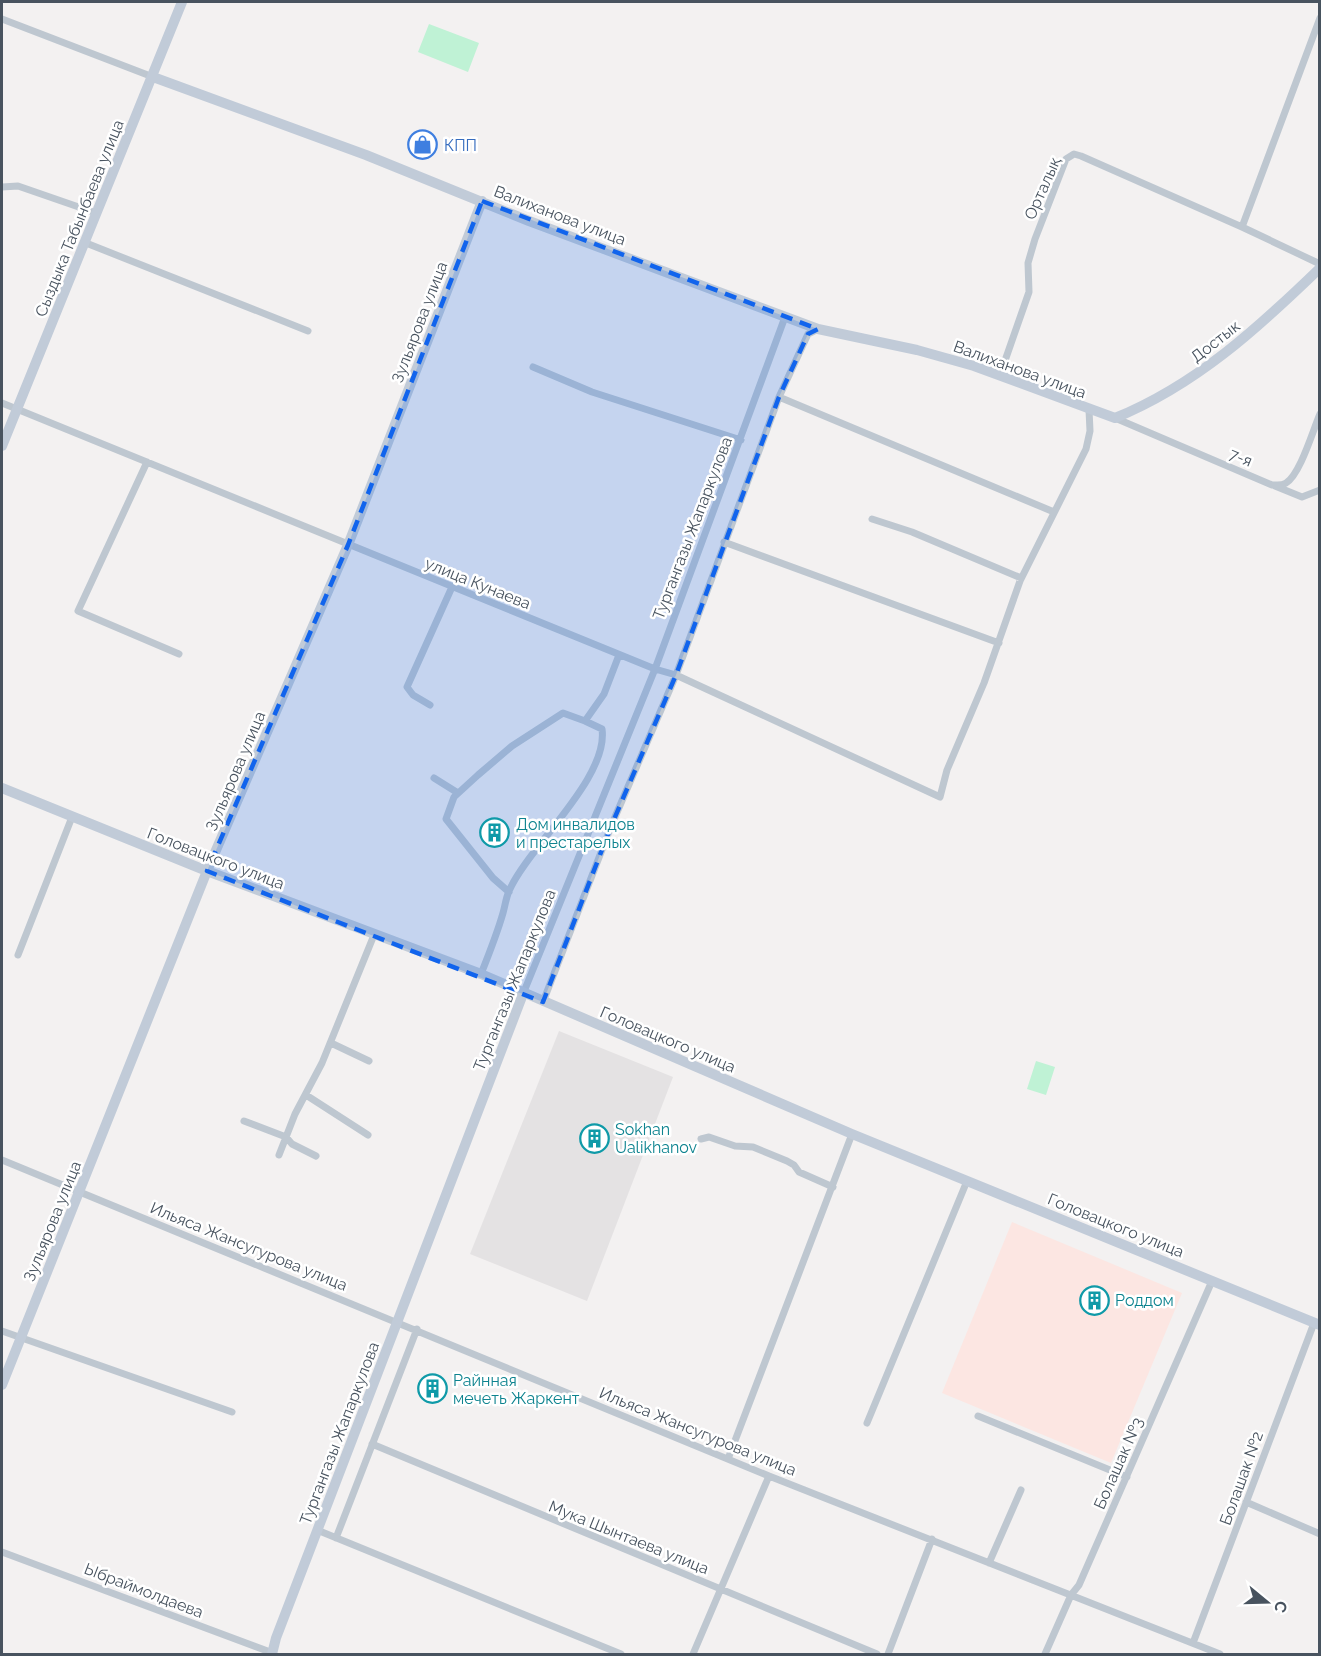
<svg xmlns="http://www.w3.org/2000/svg" width="1321" height="1656" font-family="Raleway,sans-serif">
  <rect width="100%" height="100%" fill="#f3f1f1"/>
  <path fill="#e4e2e3" d="M559 1031 673 1077 587 1301 470 1254Z"/>
  <path fill="#fce6e2" d="M1012 1222 1182 1293 1111 1463 942 1393Z"/>
  <path fill="#bff2d5" d="M429 24 479 43 468 72 418 52Z
    M1036 1061 1055 1067 1046 1095 1027 1089Z"/>
  <g fill="none" stroke-linecap="round" stroke-linejoin="round">
    <path stroke="#bec7d0" stroke-width="7" d="M1320 18 1242 227 1320 264
      M2 19 153 77
      M2 187 18 186 96 213
      M86 243 308 331
      M533 367 592 392 741 440
      M1000 375 1029 292 1028 263 1035 239 1066 159 1074 154 1081 156 1242 227
      M779 397 1054 512
      M2 403 655 669 676 675 940 797 947 770 984 683 1020 581 1086 449 1090 431 1089 410
      M1115 418 1272 485C1278 485 1282 486 1286 483 1300 475 1313 430 1320 414
      M147 462 78 611 179 654
      M1275 486 1302 497 1320 490
      M872 519 912 532 1021 578
      M724 542 999 643
      M430 705 413 695 407 687 452 587
      M434 778 458 793
      M509 892 493 878 446 819 454 797 478 775 512 746 563 713 585 721
      M18 955 72 817
      M481 974C489 954 497 934 503 913 505 906 506 898 509 891 528 847 609 778 602 729L585 721 604 694 619 655
      M523 994 655 669 785 317
      M543 1002 612 824 676 675 779 397 808 334 818 329
      M331 1043 369 1061
      M306 1095 368 1135
      M244 1121 286 1137 292 1144 316 1156
      M701 1139 709 1137 735 1146 753 1147 787 1161 794 1165 799 1172 833 1187
      M279 1155 295 1114 322 1063 374 935
      M2 1160 769 1476 1220 1654
      M2 1331 232 1412
      M978 1416 1127 1477
      M867 1423 967 1181
      M372 1444 877 1654
      M728 1459 852 1134
      M1246 1502 1320 1534
      M317 1530 621 1654
      M336 1538 417 1329
      M2 1552 273 1653
      M989 1563 1021 1490
      M1193 1643 1314 1323
      M693 1654 769 1476
      M888 1654 932 1539
      M1045 1654 1071 1595 1079 1585 1212 1281"/>
    <path stroke="#c1cbd8" stroke-width="10" d="M153 77 366 155 529 221 818 329 917 350 974 366 1115 418C1196 385 1258 328 1320 268
      M2 446 182 2
      M2 788 207 871 481 974 852 1134 1320 1325
      M2 1385 207 871 348 545 482 201
      M272 1654 276 1638 523 994"/>
  </g>
  <path fill="#1164ed" fill-opacity="0.2" stroke="#1164ed" stroke-width="4.5" stroke-dasharray="12 8" stroke-linejoin="round" d="M482 201 818 329 808 334 779 397 676 675 612 824 543 1002 207 871 348 545Z"/>
  <defs>
    <symbol id="shop-ring" viewBox="-11 -11 22 22"><circle r="9.5" fill="#fff" stroke="#3f7fe0" stroke-width="1.5"/><path d="M-5-2.5h2.3a2.7 3.5 0 0 1 5.4 0H5L5.5 6h-11ZM-1.5-2.5h3a1.5 2.3 0 0 0-3 0Z" fill="#3f7fe0"/></symbol>
    <symbol id="building-ring" viewBox="-11 -11 22 22"><circle r="9.5" fill="#fff" stroke="#0f9aa8" stroke-width="1.5"/><path d="M-4-6H4V6H1V3H-1V6H-4ZM-2.5-4.3h1.7v1.8h-1.7ZM.8-4.3h1.7v1.8H.8ZM-2.5-1h1.7V.8h-1.7ZM.8-1h1.7V.8H.8Z" fill="#0f9aa8"/></symbol>
  </defs>
  <g fill-rule="evenodd">
    <use href="#shop-ring" x="406" y="128" width="33" height="33"/>
    <use href="#building-ring" x="478" y="816" width="33" height="33"/>
    <use href="#building-ring" x="578" y="1122" width="33" height="33"/>
    <use href="#building-ring" x="1078" y="1284" width="33" height="33"/>
    <use href="#building-ring" x="416" y="1372" width="33" height="33"/>
  </g>
  <g text-anchor="middle" stroke-width="5" stroke-linejoin="round" paint-order="stroke">
    <g font-size="16" fill="#366cbe" stroke="#fff" text-anchor="start">
      <text x="444" y="151">КПП</text>
    </g>
    <g font-size="16" fill="#48535f" stroke="#fff">
      <text transform="translate(1042 188) rotate(-66)" y="6">Орталық</text>
      <text transform="translate(560 215) rotate(21)" y="6">Валиханова улица</text>
      <text transform="translate(79 218) rotate(-68)" y="6">Сыздыка Табынбаева улица</text>
      <text transform="translate(419 322) rotate(-69)" y="6">Зульярова улица</text>
      <text transform="translate(1215 341) rotate(-38)" y="6">Достык</text>
      <text transform="translate(1020 369) rotate(20)" y="6">Валиханова улица</text>
      <text transform="translate(1241 457) rotate(23)" y="6">7-я</text>
      <text transform="translate(692 528) rotate(-69)" y="6">Тургангазы Жапаркулова</text>
      <text transform="translate(478 583) rotate(22)" y="6">улица Кунаева</text>
      <text transform="translate(235 771) rotate(-67)" y="6">Зульярова улица</text>
      <text transform="translate(216 858) rotate(21)" y="6">Головацкого улица</text>
      <text transform="translate(514 980) rotate(-68)" y="6">Тургангазы Жапаркулова</text>
      <text transform="translate(668 1039) rotate(23)" y="6">Головацкого улица</text>
      <text transform="translate(52 1221) rotate(-68)" y="6">Зульярова улица</text>
      <text transform="translate(1116 1225) rotate(22)" y="6">Головацкого улица</text>
      <text transform="translate(249 1246) rotate(22)" y="6">Ильяса Жансугурова улица</text>
      <text transform="translate(698 1431) rotate(22)" y="6">Ильяса Жансугурова улица</text>
      <text transform="translate(339 1433) rotate(-69)" y="6">Тургангазы Жапаркулова</text>
      <text transform="translate(1118 1463) rotate(-66)" y="6">Болашак №3</text>
      <text transform="translate(1241 1478) rotate(-70)" y="6">Болашак №2</text>
      <text transform="translate(629 1537) rotate(22)" y="6">Мука Шынтаева улица</text>
      <text transform="translate(144 1590) rotate(21)" y="6">Ыбраймолдаева</text>
    </g>
    <g font-size="16" fill="#0d838f" stroke="#fff" text-anchor="start">
      <text x="516" y="830">Дом инвалидов<tspan x="516" dy="18">и престарелых</tspan></text>
      <text x="615" y="1135">Sokhan<tspan x="615" dy="18">Ualikhanov</tspan></text>
      <text x="1115" y="1306">Роддом</text>
      <text x="453" y="1386">Райнная<tspan x="453" dy="18">мечеть Жаркент</tspan></text>
    </g>
  </g>
  <rect width="1321" height="1656" fill="none" stroke="#48535f" stroke-width="6"/>
  <g transform="translate(1267 1602) rotate(109)" stroke="#ffffff" stroke-width="4.5" paint-order="stroke">
  <path d="M0-4.5L10 22L0 15L-10 22Z" fill="#48535f"/>
  <text y="-9" font-size="16" font-weight="bold" text-anchor="middle" fill="#48535f">С</text>
  </g>
</svg>
